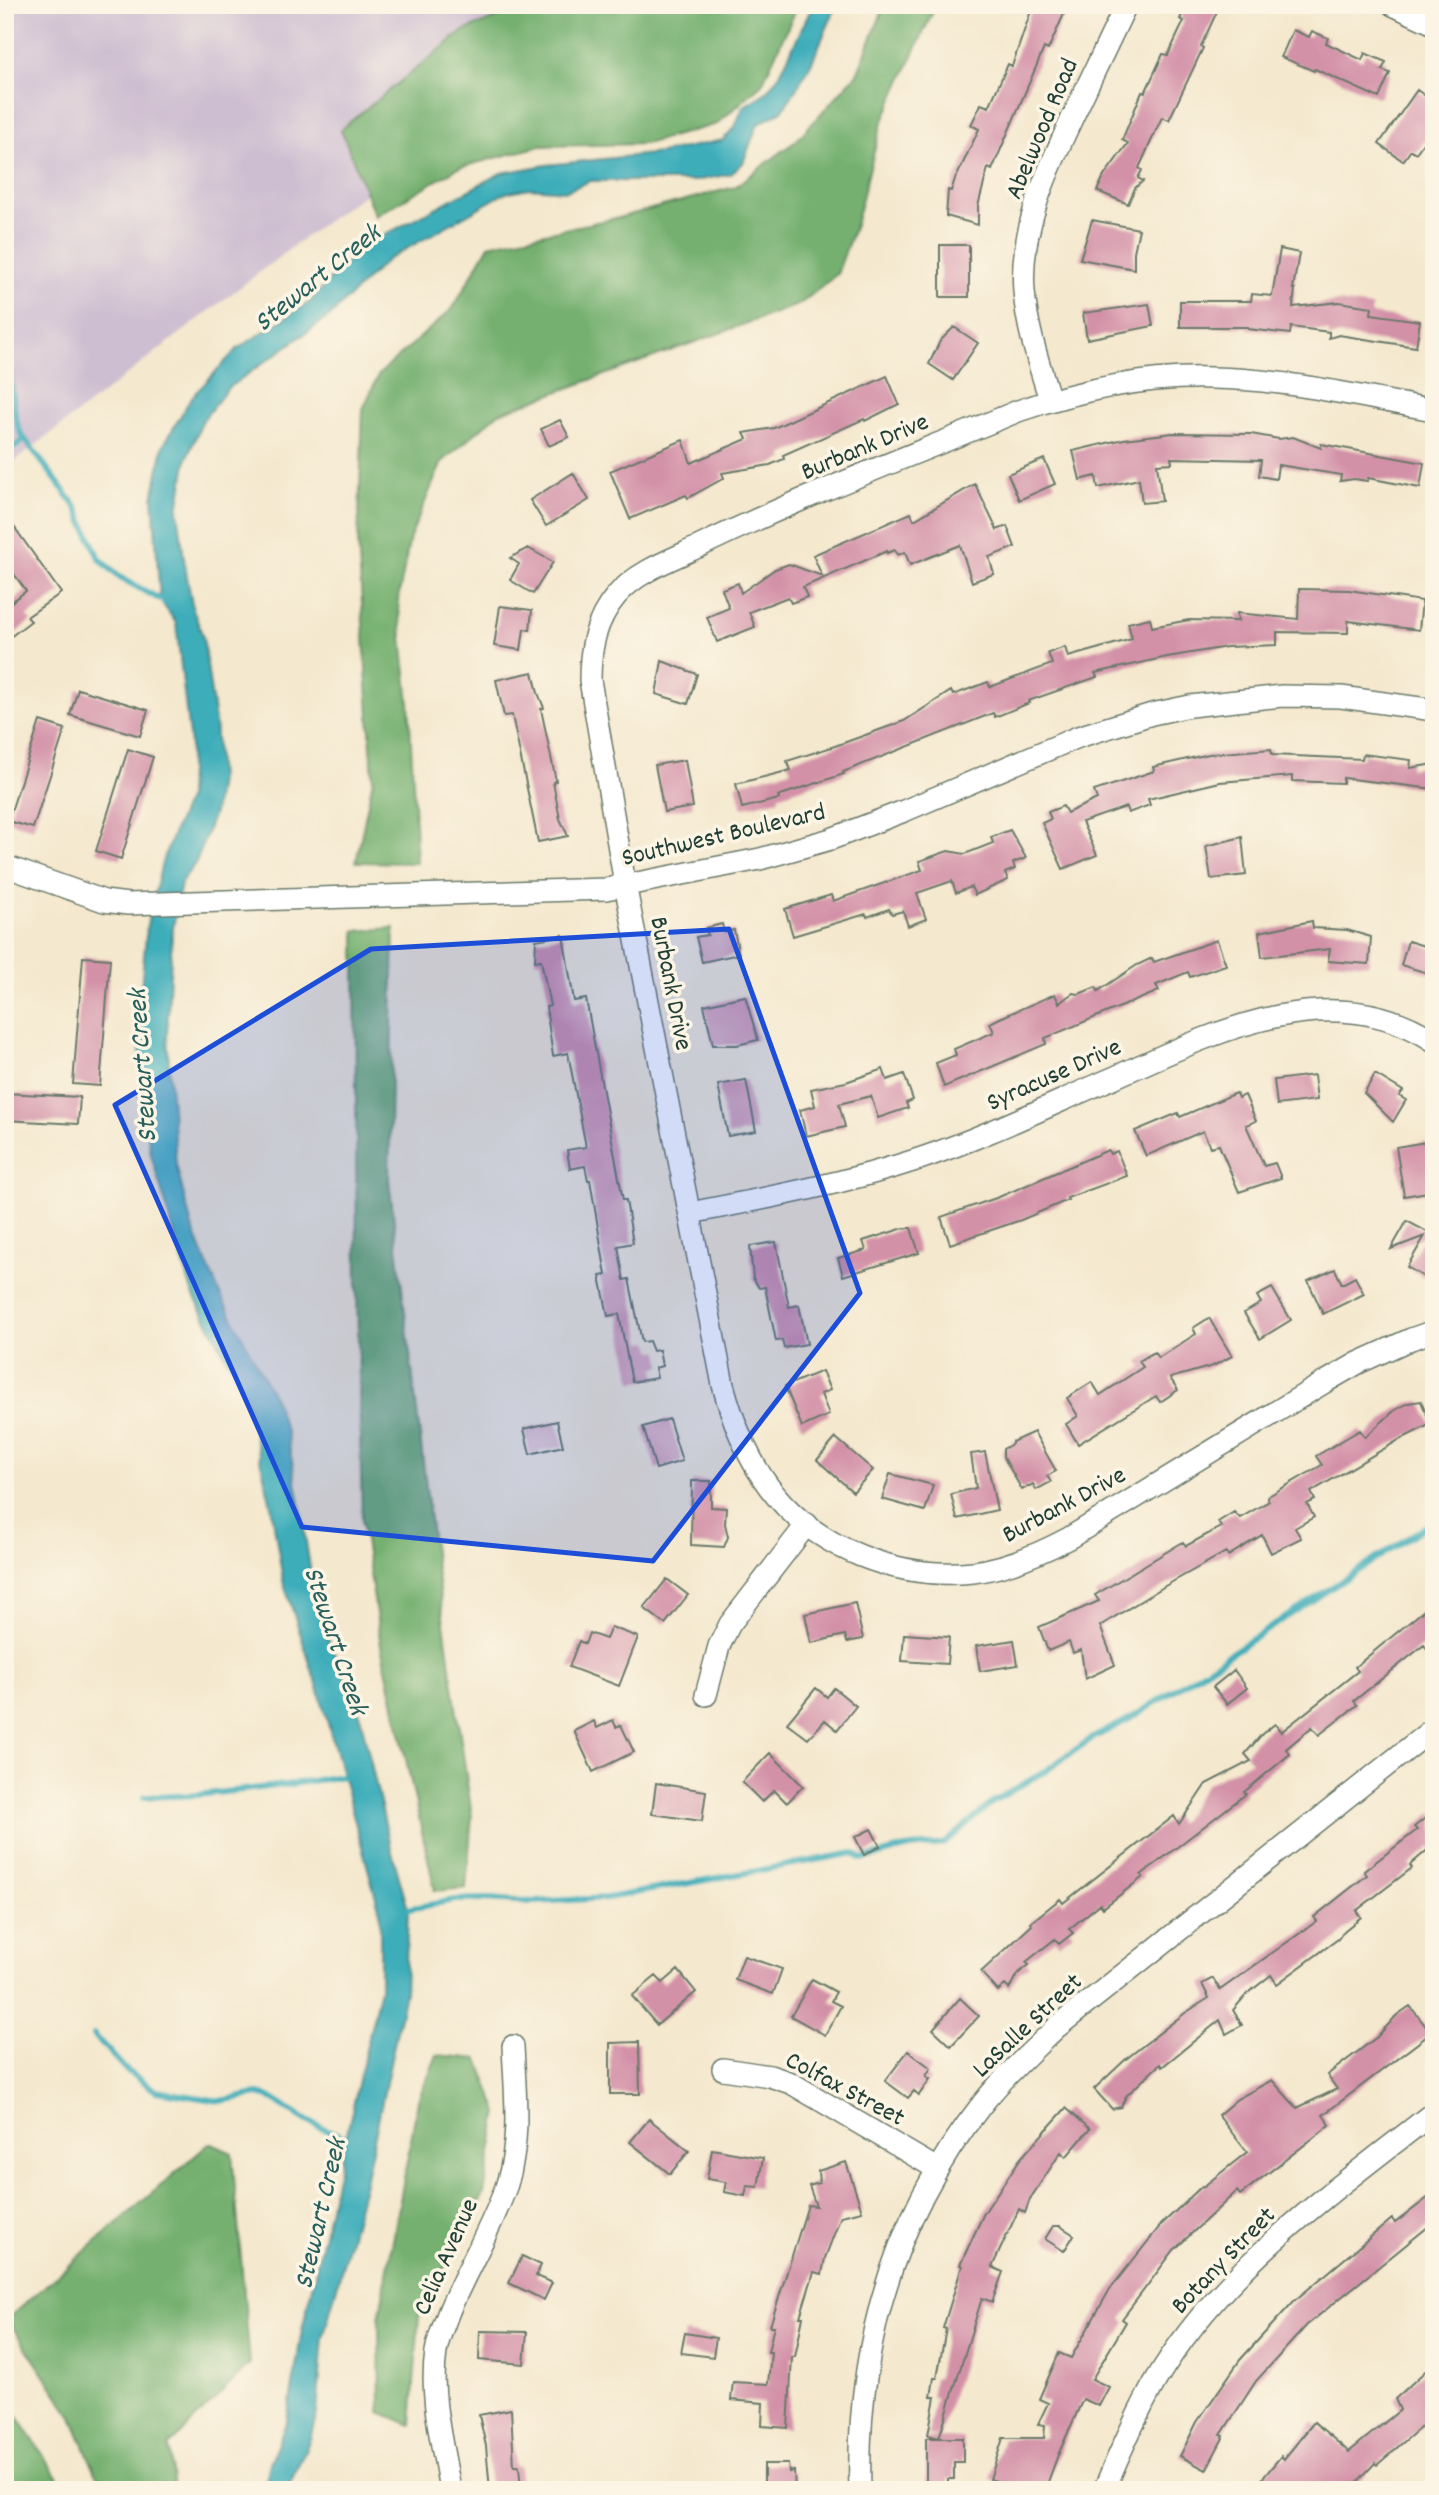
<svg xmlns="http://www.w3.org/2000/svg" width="1439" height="2495" font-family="Dekko,sans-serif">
  <rect width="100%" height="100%" fill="#fcf5e5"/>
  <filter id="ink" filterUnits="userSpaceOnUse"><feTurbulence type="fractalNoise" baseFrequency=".0143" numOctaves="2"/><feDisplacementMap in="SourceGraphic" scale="14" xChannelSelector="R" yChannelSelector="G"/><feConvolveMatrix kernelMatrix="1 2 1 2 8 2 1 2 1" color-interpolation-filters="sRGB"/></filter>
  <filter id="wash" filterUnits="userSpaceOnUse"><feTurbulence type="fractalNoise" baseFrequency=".00686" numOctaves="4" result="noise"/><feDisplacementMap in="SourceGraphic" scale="28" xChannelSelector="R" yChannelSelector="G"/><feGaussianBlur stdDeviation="1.57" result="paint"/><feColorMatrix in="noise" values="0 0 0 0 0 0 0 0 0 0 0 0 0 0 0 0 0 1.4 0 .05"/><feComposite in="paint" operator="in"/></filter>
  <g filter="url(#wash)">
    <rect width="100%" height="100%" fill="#f4e8ce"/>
    <path fill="#cebed1" d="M5 5H633L313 231 5 469Z"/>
    <path fill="#75b070" stroke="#4a7652" stroke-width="2" d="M528 5H798L762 84 717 124 645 144 540 146 458 168 375 216 341 129 463 31Z
      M885 5H936L881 125 855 225 837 274 800 304 499 413 442 462 410 537 398 600 409 702 417 863 356 862 373 779 358 542 363 409 379 374 453 308 489 245 621 217 735 187 797 140 857 74Z
      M394 928 389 1180 436 1569 472 1816 466 1888 435 1891 381 1646 362 1521 357 1287 355 931Z
      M437 2055 478 2059 498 2112 484 2194 419 2316 411 2425 380 2412 379 2318 418 2100Z
      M210 2143 232 2153 250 2364 169 2446 174 2490H103L71 2415 7 2319Z
      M5 2397 62 2484 64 2490H5Z"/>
    <path fill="#3dadba" stroke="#2e7577" stroke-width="2" d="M813 5H837L811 64 795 91 782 111 758 124 743 163 731 174 694 181H590L566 191 529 188 505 193 387 260 330 316 228 388 203 420 187 458 178 510 185 566 193 609 203 637 215 721 219 780 214 813 196 862 181 883 172 934 167 1036 176 1164 192 1227 219 1292 272 1393 287 1434 301 1509 314 1594 331 1647 358 1707 390 1845 408 1909 405 1993 364 2187 323 2338 317 2413 310 2439 287 2490H264L270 2463 287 2421 302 2330 380 1988V1912L319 1691 283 1581 271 1505 244 1391 192 1292 151 1155 141 1093 139 1009 147 925 163 859 188 797 190 745 176 623 160 600 153 498 163 446 191 398 237 349 310 302 342 266 375 240 501 173 546 165 661 153 723 140 735 127 743 107 765 93 780 74Z"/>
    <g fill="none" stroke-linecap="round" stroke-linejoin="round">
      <path stroke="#3dadba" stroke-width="6" d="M5 359C15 383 10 410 21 434L77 508 99 558 119 577 165 602
        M5 454 25 439
        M144 1797 198 1795 285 1785 349 1775
        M403 1910 454 1900 487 1899 532 1902 607 1898 854 1853 862 1859C877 1856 892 1851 906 1848 919 1845 932 1847 945 1843L994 1801 1044 1772 1091 1739 1133 1717 1434 1521
        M94 2035 126 2070 156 2091 220 2101 258 2094 269 2097 309 2122 351 2140"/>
    </g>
    <g id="blocks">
      <path fill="#d391a8" d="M1033 5H1068L1048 50 1044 48 992 170 988 168 978 206V225L946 216 948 190 951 191 956 176H957L979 129 971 125 981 104 989 107 1008 64 1012 66Z
        M1186 5H1220L1201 46 1203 48 1169 120 1162 117 1139 168 1142 170 1138 178 1143 181 1135 188 1128 204 1097 191 1104 176 1128 143 1122 140 1142 92 1145 93 1163 54 1168 55 1184 21 1180 19Z
        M1293 30 1309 37 1312 31 1328 38 1326 43 1362 60 1365 53 1386 62 1382 70 1390 73 1379 98 1315 69 1314 71 1281 57Z
        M1417 90 1434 102V128L1416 153 1411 150 1403 161 1379 144Z
        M1092 220 1139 229 1134 252V269L1080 259Z
        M940 245H969V297H940Z
        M1280 249 1299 253 1293 289H1295L1293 307 1339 302 1372 307 1371 314 1420 321 1416 347 1339 335 1329 338V332L1291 327 1290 334 1248 329V327H1180V301H1251L1252 294 1272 296Z
        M1149 304 1153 326 1087 339 1083 313Z
        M954 327 978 343 953 380 929 364 940 341Z
        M887 376 899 404 865 421 864 419 783 455 784 459 770 465 722 473 724 478 688 498 686 495 630 519 610 471 683 440 691 463 747 439 744 433 774 428Z
        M560 420 569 437 549 446 541 429Z
        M1173 433 1251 434 1279 439 1293 437 1321 448V444L1424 463 1420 488 1368 478V481L1354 479 1340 481 1341 475 1278 465 1276 479 1259 476 1261 460 1171 458 1172 463 1157 464 1162 501 1142 503 1139 479 1098 488 1096 476 1080 480 1073 451 1124 439Z
        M1044 459 1055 484 1019 500 1008 474Z
        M573 473 589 500 546 526 530 500Z
        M975 484 997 530 1007 526 1015 547 989 557 994 574 972 582 960 545 910 565 905 552 898 555 895 550 887 553V551L803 587 807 597 791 603 788 597 749 612 755 627 717 642 707 617 729 608 722 589 738 583 741 593 775 569 789 564 822 576 813 555 911 513 914 520Z
        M5 514 61 593 27 617 31 621 5 641V607L26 591 5 561Z
        M528 548 553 562 533 594 510 580 519 564 510 558Z
        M1299 589 1349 590 1422 601 1419 630 1348 621V633L1277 632V645L1227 647 1167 657 1095 673 1097 677 1028 701 1029 703 995 717 993 713 843 772 844 774 778 796 779 799 742 808 736 784 791 770 787 761 835 746 904 721 951 691 953 695 988 682 990 687 1052 664 1048 653 1065 647 1068 657 1132 639 1128 623 1150 618 1152 627 1189 620 1238 621 1237 613 1298 619Z
        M500 606 532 610 530 630 524 629 521 650 494 646Z
        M662 661 697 674 688 704 656 694Z
        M533 672 538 693 544 708 541 709 556 781 553 782 560 819 568 836 538 842 512 715 504 716 496 680Z
        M78 689 148 710 140 736 70 715Z
        M40 721 65 729 33 828 8 821Z
        M128 749 153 757 121 859 96 851Z
        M1271 749 1272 755 1362 759 1363 754 1411 760 1410 768 1434 764V789L1343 778V783L1292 781V776L1220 782 1148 799 1150 805 1128 813 1126 807 1082 822 1097 855 1063 869 1042 823 1051 819 1048 812 1063 806 1067 813 1097 799 1094 791 1154 771 1153 767 1209 754Z
        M685 760 693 807 664 812 655 765Z
        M1010 830 1026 858 1013 863 1015 869 1005 873 1008 880 975 895 971 887 956 893 952 881 917 893 926 919 908 926 903 911 892 914 889 909 867 917 866 914 793 936 785 909 831 895 833 901 922 870 919 861 948 851 965 854 993 843 991 837Z
        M1242 837 1246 875 1211 879 1206 846Z
        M1312 921 1313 928 1347 930 1371 937 1369 964 1328 961 1330 949 1262 957 1259 932Z
        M722 924 724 932 734 930 739 954 702 962 696 937 708 935 706 928Z
        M563 935 574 1001 586 999 623 1200H626L633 1243 618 1246 624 1280 629 1279 642 1342 649 1341 653 1351 659 1350 662 1366 655 1368 657 1378 632 1382 619 1314 608 1316 600 1276 606 1275 590 1180H588L585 1166 570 1169 567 1150 586 1147 568 1053 553 1056 546 1007 550 1006 541 960 535 961 536 940Z
        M1217 940 1226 965 1190 977 1188 972 1156 985 1159 991 1045 1038 1046 1044 944 1087 936 1063 956 1055 954 1049 994 1032 990 1023 1000 1018 1055 994 1059 1003 1073 993 1079 994 1096 987 1098 991 1137 965 1152 958 1154 962Z
        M1408 941 1434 949V975L1401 965Z
        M83 957 110 959 100 1086 73 1084Z
        M745 996 758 1040 737 1045H713L704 1005Z
        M883 1069 887 1080 904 1074 913 1100 906 1103 908 1108 878 1118 871 1096 839 1104 845 1127 806 1136 800 1110 815 1106 811 1089 846 1082Z
        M1375 1074 1403 1091 1399 1096 1406 1100 1393 1122 1364 1093Z
        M1314 1075 1317 1100 1277 1105 1274 1080Z
        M746 1080 756 1131 728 1136 718 1085Z
        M5 1093 80 1097 78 1124 5 1120Z
        M1236 1093 1238 1098 1245 1095 1256 1121 1246 1125 1264 1166 1275 1163 1281 1178 1239 1192 1219 1145 1210 1147 1203 1131 1146 1156 1135 1131 1178 1113 1180 1117Z
        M1426 1142 1434 1191 1404 1196 1396 1147Z
        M1108 1150 1110 1154 1117 1151 1127 1176 1067 1198 1068 1200 1021 1220 950 1244 941 1217 999 1197Z
        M1434 1220V1283L1407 1267 1425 1236 1391 1249 1407 1221 1427 1232Z
        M904 1228H911L919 1253 843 1276 838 1258 866 1250 863 1241Z
        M776 1242 789 1307 799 1305 807 1344 784 1348 782 1340 776 1341 765 1287 759 1288 753 1278 750 1246Z
        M1335 1269 1342 1284 1355 1277 1364 1294 1323 1314 1308 1281Z
        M1272 1288 1291 1320 1260 1339 1244 1313 1261 1303 1257 1296Z
        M1209 1318 1232 1356 1213 1366 1170 1378 1178 1390 1160 1402 1156 1396 1078 1444 1066 1424 1078 1416 1067 1398 1092 1382 1100 1395 1143 1367 1139 1361 1154 1352 1158 1358 1196 1334 1193 1328Z
        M822 1371 830 1390 821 1394 829 1415 802 1427 785 1386Z
        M1421 1401 1431 1424 1399 1440 1311 1492 1315 1500 1307 1504 1314 1517 1295 1528 1301 1538 1271 1553 1262 1535 1228 1556 1226 1552 1165 1586 1100 1626 1115 1665 1085 1679 1081 1650 1073 1653 1069 1642 1048 1651 1039 1627 1099 1601 1095 1595 1183 1542 1186 1546 1221 1527 1218 1522 1234 1512 1240 1518 1269 1501 1267 1497 1322 1465 1316 1456 1360 1430 1365 1437 1395 1410 1408 1403Z
        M669 1419 682 1461 656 1469 643 1427Z
        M557 1421 563 1446 530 1454 524 1429Z
        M1034 1432 1056 1471 1047 1476 1051 1482 1036 1490 1033 1484 1022 1490 1003 1456V1449L1012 1444V1442Z
        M836 1438 873 1470 853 1492 817 1460Z
        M985 1452 997 1510 957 1519 951 1494 976 1488 971 1454Z
        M890 1474 933 1485 925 1511 882 1499Z
        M692 1481H711V1507L726 1508 725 1524 728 1537 724 1547 691 1545Z
        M667 1579 688 1595 665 1624 644 1608Z
        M1434 1602V1658L1424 1645 1354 1701 1357 1705 1319 1735 1312 1727 1286 1749 1290 1754 1244 1792 1246 1794 1141 1875 1143 1877 1103 1908 1100 1904 1069 1929 1073 1933 1059 1944 1055 1939 1026 1962 1029 1965 1019 1973 1009 1989 1005 1985 998 1991 981 1972 1032 1925 1030 1923 1060 1899 1063 1903 1174 1816 1179 1824 1206 1784 1251 1761 1245 1754 1262 1734 1275 1724 1281 1732 1358 1671 1355 1667Z
        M855 1603 863 1639 847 1642 845 1635 811 1643 805 1614Z
        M611 1627 638 1637 619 1686 569 1667 579 1641 585 1644 589 1633 606 1639Z
        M904 1634 949 1637 947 1664 902 1661Z
        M1014 1640 1018 1665 980 1671 976 1646Z
        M1234 1670 1247 1688 1227 1704 1213 1687Z
        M816 1688 827 1697 834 1688 856 1706 837 1730 825 1720 808 1739 787 1723Z
        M613 1720 616 1727 621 1725 634 1752 593 1772 574 1731 594 1721 597 1728Z
        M770 1753 803 1786 787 1803 774 1790 762 1802 742 1782Z
        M656 1783 706 1791 702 1821 652 1814Z
        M1434 1811V1851L1431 1847 1410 1865 1412 1868 1356 1911 1361 1917 1344 1931 1338 1939 1277 1984 1271 1975 1247 1994 1233 2010 1242 2025 1226 2034 1220 2020 1162 2067 1160 2064 1126 2096 1121 2107 1112 2109 1094 2089 1126 2059 1185 2013 1209 1998 1202 1984 1213 1978 1220 1990 1317 1921 1314 1917 1367 1875 1364 1871 1417 1830 1414 1827Z
        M871 1829 880 1846 864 1855 855 1837Z
        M744 1956 782 1969 773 1994 735 1980Z
        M678 1970 696 1992 657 2025 632 1996 656 1976 663 1983Z
        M812 1979 836 1992 831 2001 841 2006 825 2035 791 2016Z
        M960 1998 979 2016 951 2046 933 2029Z
        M1410 2006 1431 2033 1323 2115 1330 2125 1240 2195 1237 2191 1174 2250 1122 2319 1126 2322 1092 2379 1109 2387 1099 2406 1083 2399 1058 2455 1045 2490H1013L1014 2487 990 2479 1003 2438H1044L1045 2425 1038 2424 1048 2403 1039 2399 1059 2353 1071 2358 1110 2289 1161 2225 1202 2186 1203 2187 1247 2152 1218 2115 1237 2099 1272 2080 1297 2108 1337 2089 1327 2075 1377 2037 1397 2015Z
        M639 2042 640 2094H610V2043Z
        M908 2051 931 2068 926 2076 930 2079 919 2095 914 2091 908 2098 885 2081Z
        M1066 2108 1090 2129 1066 2157 1061 2152 1030 2199 1025 2213 1019 2209 992 2267 1003 2272 992 2302 982 2298 939 2438 928 2435 935 2397H931L934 2378H937L946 2329 943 2328 962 2266 960 2265 984 2213 1020 2159Z
        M649 2119 689 2151 670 2174 630 2142Z
        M712 2149 763 2158 758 2187 747 2186 745 2196 724 2192 726 2182 707 2179Z
        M846 2162 862 2211 841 2216 825 2258 822 2274 814 2272 800 2317H803L795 2357H792L788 2428 762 2426 763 2403 731 2400 733 2382 768 2384 771 2352H768L774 2326H770L808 2205 816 2206 809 2186 819 2183 818 2171Z
        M1434 2193V2222L1307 2325 1256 2381 1221 2435 1224 2436 1206 2470 1180 2456 1197 2422 1240 2360 1294 2301 1392 2219 1395 2223Z
        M1053 2226H1060L1074 2235 1064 2251 1045 2239Z
        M522 2256 541 2265 536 2276 552 2283 544 2300 509 2283Z
        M480 2331 527 2332 524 2364 479 2360Z
        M685 2333 716 2338 713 2357 681 2353Z
        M1434 2363V2416L1377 2465 1375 2463 1350 2490H1253L1281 2456 1284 2459 1314 2422 1349 2452 1400 2410 1395 2399Z
        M511 2409 514 2466H519L521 2490H490L486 2446 479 2415Z
        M926 2438H963V2462H954V2479H948V2487H926Z
        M764 2464H788L789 2472 794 2471 795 2490H764Z"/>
    </g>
  </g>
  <g filter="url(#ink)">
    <use href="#blocks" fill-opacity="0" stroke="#6a796a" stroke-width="2"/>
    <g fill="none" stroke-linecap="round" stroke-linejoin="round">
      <defs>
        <path id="street" d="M1393 5 1434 24
          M1050 400C1039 364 1027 329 1024 291 1019 227 1049 168 1075 112 1092 77 1109 41 1126 5
          M1434 410C1361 397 1286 379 1212 378 1145 376 1080 390 1018 411 911 456 802 496 698 547 670 560 636 572 616 596 595 621 590 649 590 680L625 884 723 1385C733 1422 746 1456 769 1487 815 1549 899 1580 973 1572 1007 1568 1039 1554 1069 1538L1325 1382 1358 1363 1411 1339 1434 1331
          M5 866 104 901 128 904 606 889 760 859 831 839 904 811 1078 737 1152 714 1190 706 1282 696 1341 697 1434 710
          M690 1213C768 1198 847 1183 922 1158 987 1136 1050 1105 1113 1078 1211 1034 1331 973 1434 1041
          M706 1695 719 1646 730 1624 807 1524
          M723 2069 770 2076 791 2083 937 2169
          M450 2490C443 2445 429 2397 436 2352 438 2338 444 2325 449 2311 467 2268 492 2228 507 2184 521 2139 515 2093 513 2046
          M860 2490C856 2346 893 2216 983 2103 1005 2075 1032 2051 1057 2027L1434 1728
          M1104 2490C1120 2452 1136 2415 1156 2380 1223 2267 1333 2192 1434 2112"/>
      </defs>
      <use href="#street" stroke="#6a796a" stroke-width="24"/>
      <use href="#street" stroke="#fff" stroke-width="21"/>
    </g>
  </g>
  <path fill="#1d4ed8" fill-opacity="0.2" stroke="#1d4ed8" stroke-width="5" stroke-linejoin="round" d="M729 929 860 1293 653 1561 302 1527 115 1105 371 949Z"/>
  <g text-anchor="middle" stroke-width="7" stroke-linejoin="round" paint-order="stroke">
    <g font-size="26" fill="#1f3d34" stroke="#fcf5e5">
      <text transform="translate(1040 128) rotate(-67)" y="9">Abelwood Road</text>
      <text transform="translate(864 445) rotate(-23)" y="9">Burbank Drive</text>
      <text transform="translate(723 833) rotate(-13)" y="9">Southwest Boulevard</text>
      <text transform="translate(673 983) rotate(79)" y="9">Burbank Drive</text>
      <text transform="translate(1053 1073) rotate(-24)" y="9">Syracuse Drive</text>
      <text transform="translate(1063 1503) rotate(-28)" y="9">Burbank Drive</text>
      <text transform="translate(1026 2024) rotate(-43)" y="9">LaSalle Street</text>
      <text transform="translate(846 2087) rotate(28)" y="9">Colfax Street</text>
      <text transform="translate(444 2256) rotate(-66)" y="9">Celia Avenue</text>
      <text transform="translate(1222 2259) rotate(-46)" y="9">Botany Street</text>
    </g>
    <g font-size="28" font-style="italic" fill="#285f5c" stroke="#fcf5e5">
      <text transform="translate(316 276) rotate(-39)" y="10">Stewart Creek</text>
      <text transform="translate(140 1066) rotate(-94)" y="10">Stewart Creek</text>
      <text transform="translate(338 1640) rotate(72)" y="10">Stewart Creek</text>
      <text transform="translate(318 2213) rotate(-77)" y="10">Stewart Creek</text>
    </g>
  </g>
  <rect width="1439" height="2495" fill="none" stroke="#fcf5e5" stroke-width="28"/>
</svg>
